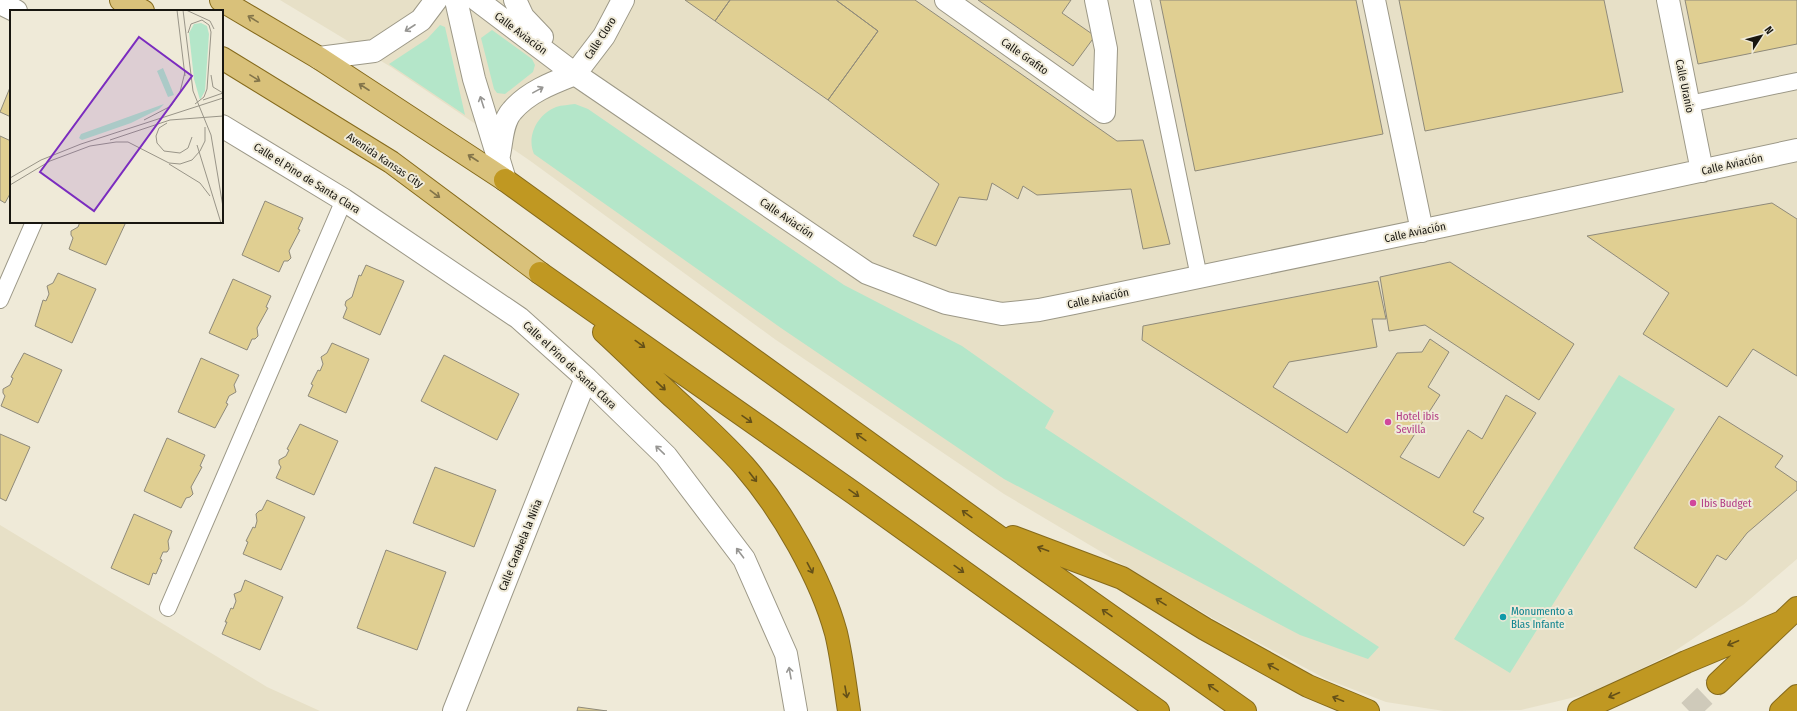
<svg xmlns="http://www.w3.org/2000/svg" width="1797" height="711" font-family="'Fira Sans Condensed',sans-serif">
  <rect width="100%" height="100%" fill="#efead8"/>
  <path fill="#e7e0c7" d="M280 0H1797V559L1743 605 1669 655 1592 693 1521 710 1444 711 1386 702 1326 679 1214 619 1004 494 776 340 529 160 391 67Z
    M0 525 267 687 320 711H0Z"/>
  <path fill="#b4e6c9" d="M440 25 445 27 465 115 389 64 427 39Z
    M492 30 532 59 535 65 533 72 505 94 497 93 494 89 481 38Z
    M575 104 588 109 844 285 962 346 1054 411 1045 428 1379 647 1368 659 1300 635 1004 479 781 328 534 154C526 136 538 114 556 107 562 105 569 105 575 104Z
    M1619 375 1675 409 1510 673 1454 639Z"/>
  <path fill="#e0cf92" stroke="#8f8a7a" d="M685 0H730L715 21Z
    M730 0H836L878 31 828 100 715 21Z
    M836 0H915L1117 141 1143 140 1170 244 1143 249 1131 189 1037 195 1023 186 1018 199 992 183 987 200 959 197 936 246 913 236 939 184 828 100 878 31Z
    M978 0H1071L1062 13 1095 36 1073 66Z
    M1160 0H1356L1383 134 1195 171Z
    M1399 0H1604L1623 92 1425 131Z
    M1685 0H1797V44L1698 64Z
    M11 85V117L0 112Z
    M0 136 11 141V192L5 203 0 200Z
    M265 201 303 218 298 229 300 230 289 251 291 258 288 261H284L279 272 242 255Z
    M1772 203 1797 219V376L1753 349 1727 387 1643 334 1669 293 1587 236Z
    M80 222H126L106 265 69 249 73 238 71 235V231L78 227Z
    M1450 262 1574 344 1539 400 1425 325 1389 331 1380 277Z
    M366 265 404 281 380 335 343 318 347 308 345 305 346 301 352 297 359 275 361 276Z
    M58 273 96 289 72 343 35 326 43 300 46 301 49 294 47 286 53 283Z
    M233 279 271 296 266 307 268 308 257 328 258 336 255 339H252L247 350 209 333Z
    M1378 281 1386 319H1372L1377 347 1289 362 1273 387 1347 433 1397 353 1422 352 1430 339 1449 352 1428 387 1440 395 1400 457 1439 478 1468 430 1482 439 1506 395 1536 413 1473 512 1484 518 1464 546 1142 340 1143 326Z
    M332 343 369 359 346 413 308 396 313 385 311 384 318 370 320 371 323 364 321 357 327 353Z
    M24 353 62 370 38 423 1 406 5 396 3 393V389L10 385 13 378 11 377Z
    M444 355 519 394 497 440 421 401Z
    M201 358 239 375 234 385 236 392 229 396 226 403 228 404 215 428 178 412Z
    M1719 416 1783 456 1775 467 1797 482V490L1747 533 1726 560 1717 555 1696 588 1634 548Z
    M300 424 338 441 314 495 276 478 281 467 279 464V460L286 456 289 450 287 449Z
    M0 434 30 447 6 501 0 498Z
    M167 438 205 455 200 466 202 467 191 487 193 494 190 497 186 498 181 508 144 491Z
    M435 467 496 490 474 547 413 523Z
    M267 500 305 517 281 570 243 554 248 542 246 541 253 527 255 528 257 521 256 514 259 511 262 510Z
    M134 514 172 531 168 541 169 549 167 552H163L160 559 162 560 156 574 153 573 149 585 111 568Z
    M386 550 446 572 417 650 357 628Z
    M245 580 283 597 260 650 222 634 227 622H225L231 608 233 609 236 601 234 594 241 591Z
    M578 707 607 711H577Z"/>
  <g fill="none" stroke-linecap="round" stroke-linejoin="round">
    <path stroke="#cfcaba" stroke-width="22" stroke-dasharray="22 11" stroke-linecap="butt" d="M1689 711 1718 683"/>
    <defs>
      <path id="lane" d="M1142 0 1199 277
        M1689 104 1797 81
        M0 300 34 222
        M168 608 344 200"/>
      <path id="street" d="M456 0 474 79 505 180
        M477 0 575 74 867 273 946 303 1002 314 1039 310 1074 303 1448 225 1797 150
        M515 0 523 17 542 37
        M946 0 1104 112
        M1096 0 1106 49 1104 112
        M1374 0 1422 231
        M1668 0 1702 171
        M0 3 16 11
        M319 58 374 51 421 20 436 0
        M575 74 604 36 623 0
        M222 126 344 200 519 318 586 378 666 456 744 559 786 654 796 711
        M499 155C502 141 502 122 512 111 528 92 552 83 575 74
        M454 711 586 378"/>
      <path id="primary" d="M121 0 143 11
        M221 0 319 58 505 180
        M222 58 391 162 540 273"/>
      <path id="highway" d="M505 180 985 527 1245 711
        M540 273 855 494 1158 711
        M604 332C628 354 651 377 675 399 699 421 723 442 744 466 782 510 821 578 836 633 842 658 845 685 849 711
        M1013 537 1122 578 1205 629 1308 686 1368 711
        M1718 683 1797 608
        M1579 711 1686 662 1782 622
        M1781 711 1797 696"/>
    </defs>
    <use href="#lane" stroke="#9c9887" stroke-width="18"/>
    <use href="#street" stroke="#9c9887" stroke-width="24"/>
    <use href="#primary" stroke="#856a1c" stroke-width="24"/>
    <use href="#highway" stroke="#856a1c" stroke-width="24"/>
    <use href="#lane" stroke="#fff" stroke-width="16"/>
    <use href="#street" stroke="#fff" stroke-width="22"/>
    <use href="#primary" stroke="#d9c17a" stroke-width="22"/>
    <use href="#highway" stroke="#c09822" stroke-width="22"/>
  </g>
  <defs><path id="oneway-shaft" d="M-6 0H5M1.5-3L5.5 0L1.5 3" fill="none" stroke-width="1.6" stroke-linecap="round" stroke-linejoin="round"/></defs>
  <g stroke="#82744a">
    <use href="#oneway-shaft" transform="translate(253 19) rotate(-149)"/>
    <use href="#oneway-shaft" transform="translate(255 78) rotate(32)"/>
    <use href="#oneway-shaft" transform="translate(364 87) rotate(-147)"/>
    <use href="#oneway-shaft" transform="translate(473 158) rotate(-147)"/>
    <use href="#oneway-shaft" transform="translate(435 194) rotate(37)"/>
  </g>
  <g stroke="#979693">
    <use href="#oneway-shaft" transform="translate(410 28) rotate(147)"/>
    <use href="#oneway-shaft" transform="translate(538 90) rotate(-29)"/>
    <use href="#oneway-shaft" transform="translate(482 102) rotate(-108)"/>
    <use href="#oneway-shaft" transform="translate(660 450) rotate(-136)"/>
    <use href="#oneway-shaft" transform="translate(740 553) rotate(-127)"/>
    <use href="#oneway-shaft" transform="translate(790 673) rotate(-100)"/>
  </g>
  <g stroke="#645018">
    <use href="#oneway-shaft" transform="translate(640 344) rotate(36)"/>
    <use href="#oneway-shaft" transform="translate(661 386) rotate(43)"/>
    <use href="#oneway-shaft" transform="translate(747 419) rotate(35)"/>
    <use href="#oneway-shaft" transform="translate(861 437) rotate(-144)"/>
    <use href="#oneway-shaft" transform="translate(753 477) rotate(52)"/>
    <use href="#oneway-shaft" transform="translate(854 493) rotate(35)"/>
    <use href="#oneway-shaft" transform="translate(967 514) rotate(-144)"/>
    <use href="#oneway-shaft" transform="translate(1043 549) rotate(-160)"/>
    <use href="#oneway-shaft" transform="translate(810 568) rotate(62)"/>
    <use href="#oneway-shaft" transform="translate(959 569) rotate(36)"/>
    <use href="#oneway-shaft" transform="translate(1161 602) rotate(-148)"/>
    <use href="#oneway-shaft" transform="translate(1107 613) rotate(-145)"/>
    <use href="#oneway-shaft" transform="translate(1733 643) rotate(157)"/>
    <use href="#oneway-shaft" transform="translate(1273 667) rotate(-151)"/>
    <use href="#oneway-shaft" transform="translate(1213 688) rotate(-145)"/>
    <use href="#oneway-shaft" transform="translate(846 692) rotate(80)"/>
    <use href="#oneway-shaft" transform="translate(1614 695) rotate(156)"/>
    <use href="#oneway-shaft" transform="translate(1338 699) rotate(-158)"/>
  </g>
  <g fill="#d1479c" stroke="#efead8" stroke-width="1.5">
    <circle cx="1388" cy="422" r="4"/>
    <circle cx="1693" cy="503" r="4"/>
  </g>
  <circle fill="#0f9aa8" stroke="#efead8" stroke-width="1.5" cx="1503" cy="617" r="4"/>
  <g text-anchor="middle" stroke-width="4" stroke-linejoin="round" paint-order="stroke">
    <g font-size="11" fill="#181610" stroke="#efead8">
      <text transform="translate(521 33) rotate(37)" y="4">Calle Aviación</text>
      <text transform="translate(600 38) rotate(-57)" y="4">Calle Cloro</text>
      <text transform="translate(1025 56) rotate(35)" y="4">Calle Grafito</text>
      <text transform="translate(1685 86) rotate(78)" y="4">Calle Uranio</text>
      <text transform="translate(385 160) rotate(34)" y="4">Avenida Kansas City</text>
      <text transform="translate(1732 164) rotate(-13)" y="4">Calle Aviación</text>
      <text transform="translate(307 178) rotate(32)" y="4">Calle el Pino de Santa Clara</text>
      <text transform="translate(787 218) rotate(34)" y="4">Calle Aviación</text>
      <text transform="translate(1415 232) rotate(-12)" y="4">Calle Aviación</text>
      <text transform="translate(1098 298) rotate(-12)" y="4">Calle Aviación</text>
      <text transform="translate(570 365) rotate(43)" y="4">Calle el Pino de Santa Clara</text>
      <text transform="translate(520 545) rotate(-68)" y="4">Calle Carabela la Niña</text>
    </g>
    <g font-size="11" fill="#b23c85" stroke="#efead8" text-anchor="start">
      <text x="1396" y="420">Hotel ibis<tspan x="1396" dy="13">Sevilla</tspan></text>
      <text x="1701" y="507">Ibis Budget</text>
    </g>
    <g font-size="11" fill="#0d838f" stroke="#efead8" text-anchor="start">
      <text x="1511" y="615">Monumento a<tspan x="1511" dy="13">Blas Infante</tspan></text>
    </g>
  </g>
  <g transform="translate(10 10)">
    <rect width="213" height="213" fill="#efead8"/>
    <path d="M191 13 197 16 199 24 195 81 190 90 184 69 179 23 184 14ZM153 58 164 85 158 87 147 61ZM154 94 149 99 121 113 72 130 69 128 71 124Z" fill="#b4e6c9"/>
    <path fill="none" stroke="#999588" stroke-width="1" d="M167 0 175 66M173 0 183 81 201 125 213 197M176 0 200 11 204 19M178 23 181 14 192 10 199 15 201 22 197 79 194 87 185 94M201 65 203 77 213 83M193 90 213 83M134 110 161 96 170 82 175 62M157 113 149 118 146 126 147 133 154 141 170 143 178 138 182 127M100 130 160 110 213 106M71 134 213 88M187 135 211 213M80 136 106 132H118L159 153 170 154 182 150 190 141 195 131V117M159 154 190 173 200 186M213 162V181M0 168 31 150 71 134M0 175 40 151 80 136"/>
    <path fill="#7b2cbf" fill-opacity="0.15" stroke="#7b2cbf" stroke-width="2" d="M129 27 182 66 84 201 30 162Z"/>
    <rect width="213" height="213" fill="none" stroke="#181610" stroke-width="2"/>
  </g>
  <g transform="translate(1761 36) rotate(54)" stroke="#efead8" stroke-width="3" paint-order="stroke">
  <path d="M0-3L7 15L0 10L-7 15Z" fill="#181610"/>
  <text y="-6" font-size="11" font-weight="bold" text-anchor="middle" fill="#181610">N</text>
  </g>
</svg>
